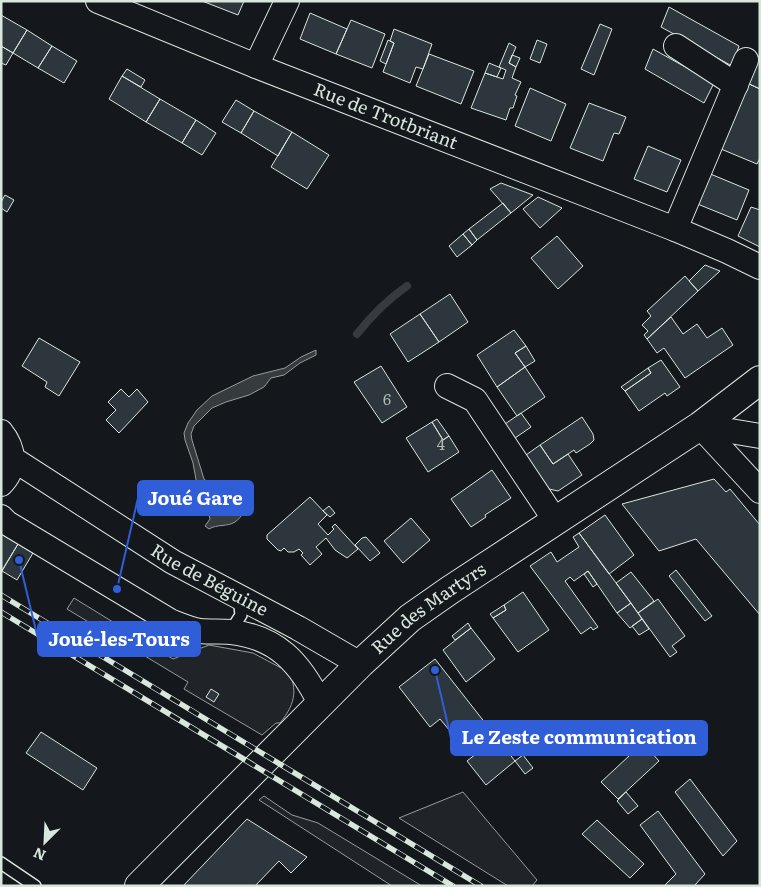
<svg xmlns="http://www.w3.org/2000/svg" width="761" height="887" font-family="Literata,serif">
  <rect width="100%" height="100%" fill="#14181c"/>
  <path fill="#202428" stroke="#939e99" d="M74 598 173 659 209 645 253 653 281 668 285 664C298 687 297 702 280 723H276L262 735 184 689 188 682 67 609Z
    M463 792 537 880 532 886H508L399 818Z
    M264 796 292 815 318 823 422 886H392L259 800Z"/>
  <path fill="#363b3e" stroke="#939e99" d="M316 350V355L300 363 284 375 271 378 264 387 249 395 226 402 212 408 194 426 191 434 192 440 204 479 212 486C218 487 222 484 228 484 249 487 251 511 235 522 227 527 217 524 209 529L205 526 210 519 204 496 197 485 193 463 185 440 184 433 188 423 197 410 212 396 253 376 285 368 301 357Z"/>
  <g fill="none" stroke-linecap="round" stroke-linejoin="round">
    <path stroke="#363b3e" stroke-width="8" d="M357 334C372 315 387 300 407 286"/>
  </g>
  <path fill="#2c363c" stroke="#d8e6dc" d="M202 1H244L238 15Z
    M669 7 739 46 732 66 661 27Z
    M310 13 347 29 336 54 300 39Z
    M1 15 27 30 13 53 1 46Z
    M351 20 385 34 372 68 336 54Z
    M600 24 612 29 594 75 581 69Z
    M394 29 432 44 423 69 416 67 410 83 383 72 394 43 390 41Z
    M27 30 52 46 38 68 13 53Z
    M388 40 394 43 386 64 380 61Z
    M537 40 547 44 540 63 530 59Z
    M509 43 516 47 509 63 516 67 512 78 521 82 515 95 517 96 513 108H510L506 120 471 108 485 73 503 79 506 70 499 67Z
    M1 46 13 53 6 65 1 63Z
    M52 46 77 61 64 83 38 68Z
    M653 49 714 83 704 103 645 69Z
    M429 54 474 71 461 104 416 86Z
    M512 55 520 58 516 67 509 63Z
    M758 56 760 57V89L747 83Z
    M489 63 501 68 497 77 485 73Z
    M127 69 145 80 141 87 122 76Z
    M122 76 160 99 146 122 109 99Z
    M747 83 760 89V158L757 164 721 149Z
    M530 88 566 104 551 141 515 126Z
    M160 99 196 120 182 143 146 122Z
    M236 100 254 111 241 133 222 122Z
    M589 103 626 117 619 134 614 133 603 161 570 148Z
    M254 111 292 132 278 156 241 133Z
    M196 120 216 133 202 155 182 143Z
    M292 132 329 155 307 189 271 167Z
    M648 146 681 160 667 192 634 179Z
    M708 173 749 190 737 220 695 203Z
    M501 183 533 195 511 213 490 189Z
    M5 195 14 200 7 212 1 208V202Z
    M538 197 562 208 540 228 523 209Z
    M503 203 511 213 477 240 469 229Z
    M751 207 760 210V247L738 236Z
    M469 229 477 240 472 245 463 234Z
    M463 234 472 245 457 257 449 246Z
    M557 236 583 266 558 289 531 258Z
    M705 265 720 271 698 291 689 281Z
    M685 276 698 291 647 339 644 335 648 331 642 325 651 316 647 311Z
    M450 294 468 322 439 342 420 314Z
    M420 314 439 342 408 362 390 334Z
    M671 317 683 334 697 324 707 338 722 328 733 345 685 378 664 348 657 353 647 339Z
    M514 330 526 346 515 353 525 367 497 387 477 355Z
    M39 338 80 362 59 396 45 387 47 382 22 366Z
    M526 346 535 361 525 367 515 353Z
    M661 360 680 387 667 396 665 393 639 411 625 391 651 373 648 368Z
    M381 366 407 407 382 423 354 382Z
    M525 367 545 397 517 416 497 387Z
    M648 368 651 373 625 391 621 387Z
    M121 389 129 397 137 389 148 402 119 433 106 420 116 410 108 402Z
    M521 413 531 427 515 438 505 424Z
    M582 417 593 434 594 440 590 444 576 453 574 450 553 464 540 445Z
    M437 419 449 436 443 440 432 422Z
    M432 422 443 440 449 436 459 452 428 472 406 438Z
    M540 445 553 464 568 454 582 475 558 491 549 489 526 455Z
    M492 470 511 498 485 515 486 517 471 527 451 499Z
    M714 479 726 492 730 489 760 525V615L696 539 659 551 622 504Z
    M310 497 327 515 318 524 328 535 334 529 332 527 335 524 358 549 347 558 335 550 326 538 316 547 322 554 310 565 301 555 303 553 299 549 294 552H288L284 548 281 551 278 550 267 539V535Z
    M329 506 335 513 330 517 323 511Z
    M605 515 634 555 609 574 579 533Z
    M411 518 430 540 403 563 384 541Z
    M579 533 631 603 617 613 588 571 574 581 570 577 565 581 598 627 593 630 591 627 581 634 530 566 551 552 557 562 579 547 573 537Z
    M1 534 18 544 1 572Z
    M366 537 380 553 370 561 355 545 362 538Z
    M18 544 33 553 17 580 2 571Z
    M676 570 712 616 705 621 669 576Z
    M588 571 597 584 593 587 584 574Z
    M631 572 654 601 638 613 616 583Z
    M523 592 549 630 518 652 493 618 506 610 504 605Z
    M658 599 685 636 672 646 677 652 670 657 638 613Z
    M631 603 642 619 630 628 617 613Z
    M504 605 506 610 493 618 490 614Z
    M642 619 649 629 639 635 632 626Z
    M468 623 471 628 455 640 452 636Z
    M471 628 495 659 466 682 443 650Z
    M435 659 515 761 486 785 467 761 476 754 466 742 471 738 459 724 450 731 440 719 430 727 399 687Z
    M211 689 219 694 214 702 206 697Z
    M41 732 97 768 83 790 26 753Z
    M643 743 659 761 618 799 601 782Z
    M523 755 533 768 525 774 515 761Z
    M690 779 737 841 723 856 675 792Z
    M626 792 638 806 628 814 617 801Z
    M658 811 705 874 694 886H664L676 874 640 825Z
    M247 819 307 857 291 873 279 861 255 886H183Z
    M597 820 644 864 630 878 582 834Z"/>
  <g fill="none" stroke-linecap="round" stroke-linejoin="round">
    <defs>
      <path id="lane" d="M230 632 241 615 239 597
        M1 863 35 886"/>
      <g id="street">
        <path id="s1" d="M98 1 256 66 675 229 727 251 760 267"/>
        <path d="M676 46 736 85"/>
        <path d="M256 66 287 1"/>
        <path d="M675 229 746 60"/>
        <path d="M447 386 475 400 555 520"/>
        <path d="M700 426 760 491"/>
        <path d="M700 426 760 436"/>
        <path d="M1 432C14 448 17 468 1 484"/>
        <path id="s2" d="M13 459 173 562 298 628 360 664"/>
        <path d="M1 517 7 523 170 621C180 625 189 629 200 631 210 632 221 631 231 632 277 637 300 663 320 703"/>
      </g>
      <g id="secondary">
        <path id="s3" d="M139 886 360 664 410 618 450 590 700 426 760 380"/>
      </g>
    </defs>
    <use href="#lane" stroke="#d8e6dc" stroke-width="14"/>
    <use href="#street" stroke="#d8e6dc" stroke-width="26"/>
    <use href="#secondary" stroke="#d8e6dc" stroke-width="30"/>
    <use href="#lane" stroke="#14181c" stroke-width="11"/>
    <use href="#street" stroke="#14181c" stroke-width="24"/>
    <use href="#secondary" stroke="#14181c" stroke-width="28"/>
    <defs>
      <path id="rail" d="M1 595 481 886
        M1 612 453 886"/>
    </defs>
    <use href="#rail" stroke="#d8e6dc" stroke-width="5.5"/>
    <use href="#rail" stroke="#14181c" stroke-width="4" stroke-dasharray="11" stroke-linecap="butt"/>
  </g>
  <g text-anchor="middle" stroke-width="4" stroke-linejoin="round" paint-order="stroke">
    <g font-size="15" fill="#adbab4">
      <text x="387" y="405">6</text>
      <text x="441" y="450">4</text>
    </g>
    <g font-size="18" fill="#d8e6dc" stroke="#14181c">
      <text dy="6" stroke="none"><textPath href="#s1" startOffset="310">Rue de Trotbriant</textPath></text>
      <text dy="6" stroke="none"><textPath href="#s2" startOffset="231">Rue de Béguine</textPath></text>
      <text dy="6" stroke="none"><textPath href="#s3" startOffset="402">Rue des Martyrs</textPath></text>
    </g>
  </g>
  <path fill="none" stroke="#305dd8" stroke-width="2" d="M117 589L138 498M19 560L38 639M435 670L451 738"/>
  <g fill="#305dd8" stroke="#14181c" stroke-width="2">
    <circle cx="117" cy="589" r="5"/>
    <circle cx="19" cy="560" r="5"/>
    <circle cx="435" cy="670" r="5"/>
  </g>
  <g fill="#305dd8" stroke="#305dd8" stroke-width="2">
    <rect x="138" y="481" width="115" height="34" rx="5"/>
    <rect x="38" y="622" width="162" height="34" rx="5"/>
    <rect x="451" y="721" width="256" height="34" rx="5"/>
  </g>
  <g font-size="19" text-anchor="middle" font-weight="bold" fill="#fff">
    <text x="195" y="505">Joué Gare</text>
    <text x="119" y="646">Joué-les-Tours</text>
    <text x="579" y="744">Le Zeste communication</text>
  </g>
  <rect width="761" height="887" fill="none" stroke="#d8e6dc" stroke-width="5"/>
  <g transform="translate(45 842) rotate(204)" stroke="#14181c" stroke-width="4" paint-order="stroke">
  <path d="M0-4L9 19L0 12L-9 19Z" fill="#d8e6dc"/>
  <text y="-8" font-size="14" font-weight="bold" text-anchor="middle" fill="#d8e6dc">N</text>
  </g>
</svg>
